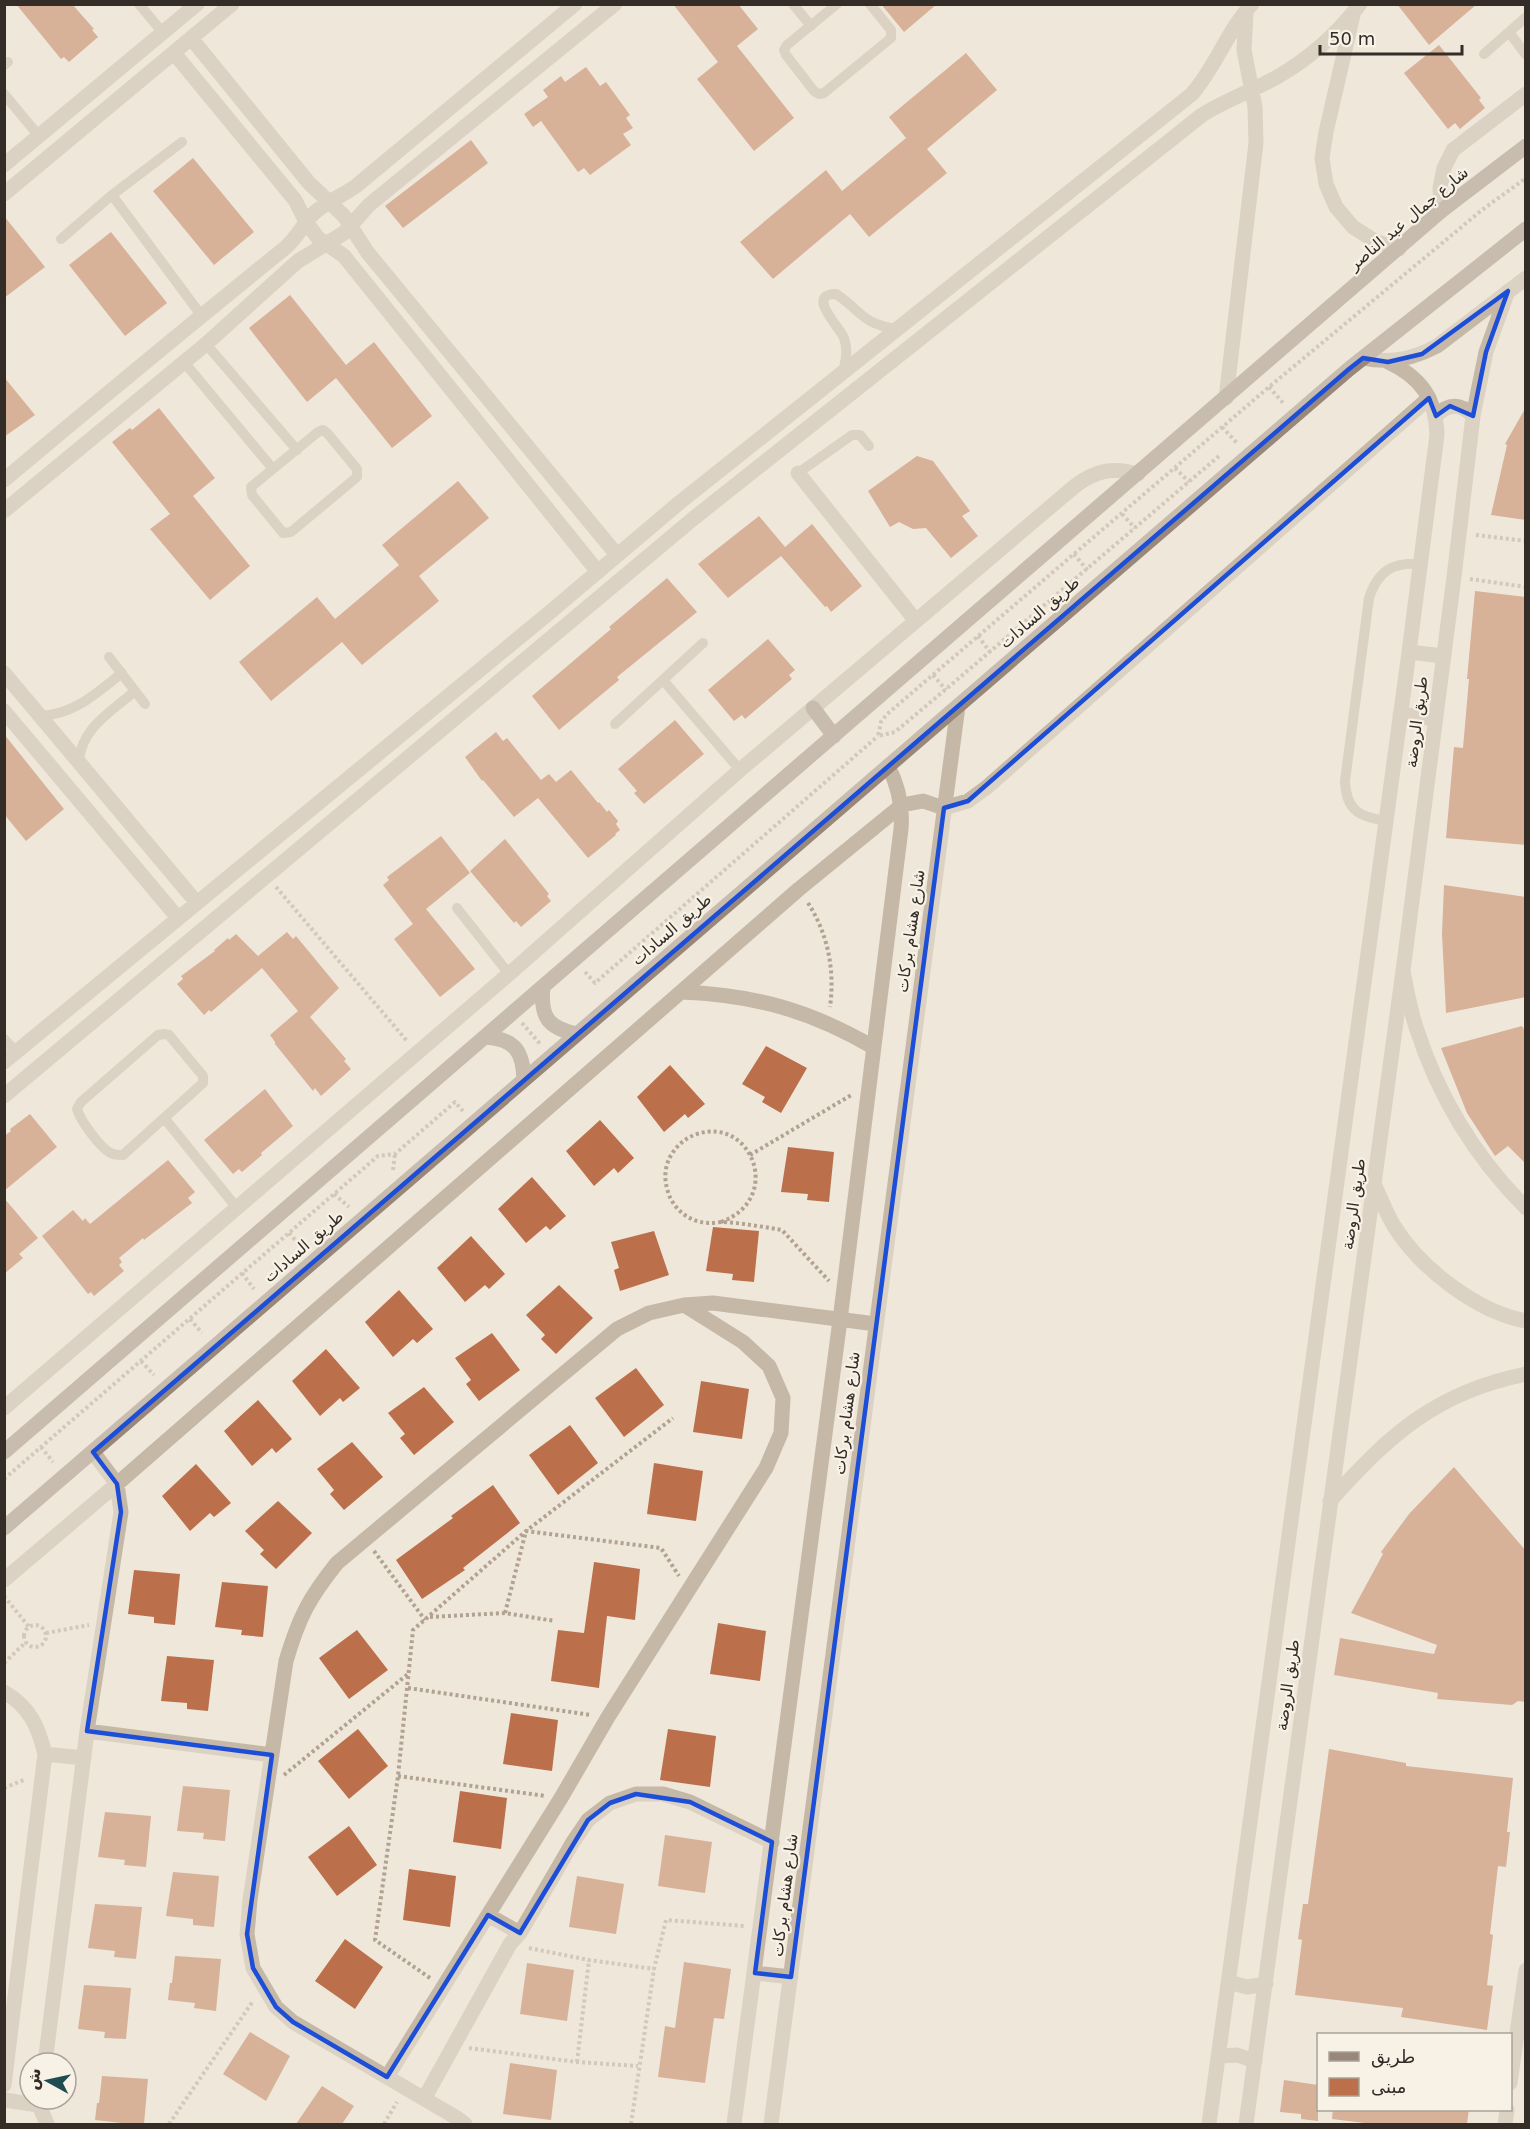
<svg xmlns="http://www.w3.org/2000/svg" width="1530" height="2129" font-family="'DejaVu Sans',Vazirmatn,sans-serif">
  <rect width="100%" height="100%" fill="#efe7da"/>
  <path fill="#bc6f4b" d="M16 4H72L94 29 92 30 98 37 69 62 64 57 61 59Z
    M673 4H738L758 29 737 46 794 118 754 151 697 79 718 62Z
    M881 4H937L904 32Z
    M1397 4H1477L1429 45Z
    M1439 45 1481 98 1479 100 1485 108 1460 129 1455 123 1448 129 1404 73Z
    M966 53 997 90 927 149 947 173 869 237 850 214 773 279 740 242 826 170 842 191 906 138 889 117Z
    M586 67 600 86 606 82 630 115 626 118 633 128 623 134 631 145 590 175 584 168 578 172 541 121 533 127 524 114 548 97 543 90 561 76 565 82Z
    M471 140 488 163 403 228 385 206Z
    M193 158 254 232 214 265 153 191Z
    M4 216 45 267 4 298Z
    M111 232 167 303 125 336 69 265Z
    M290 295 346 365 374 342 432 416 392 448 336 378 307 402 249 328Z
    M4 377 35 415 4 437Z
    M1526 407V520L1491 515 1507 445 1505 444Z
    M159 408 215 478 193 496 250 566 210 600 150 529 170 514 112 442 130 428 132 430Z
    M917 456 933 461 970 511 962 516 978 536 951 558 926 528 913 529 899 522 890 527 868 491Z
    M458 481 489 518 419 576 439 601 362 665 342 642 271 701 239 662 317 597 335 619 399 565 382 545Z
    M759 516 785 547 812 524 862 586 831 612 827 606 825 607 781 556 728 598 698 564Z
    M667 578 697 612 617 677 619 680 559 730 532 696 611 629 609 627Z
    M1475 591 1526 597V845L1446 838 1454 747 1463 748 1469 679H1467Z
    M768 639 795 670 789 675 792 679 745 719 742 715 734 721 708 690Z
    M675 720 704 754 644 804 634 793 637 791 618 769Z
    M496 732 503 741 507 738 541 780 549 774 556 782 571 770 598 803 599 802 607 812 609 810 618 821 616 824 620 830 615 834 616 835 588 858 538 798 514 817 483 780 482 781 465 757Z
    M4 734 64 809 26 841 4 814Z
    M441 836 470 873 426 909 475 969 440 997 394 939 413 924 383 885 389 880 387 877Z
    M505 839 549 894 547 896 551 901 521 927 516 921 514 923 470 871Z
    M1444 885 1526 897V997L1446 1013 1442 934Z
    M287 932 293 939 296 936 339 988 310 1017 346 1059 344 1061 351 1069 321 1096 315 1088 313 1091 275 1044V1042L270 1035 298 1011 262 968 211 1012 209 1010 204 1015 177 984 183 979 181 976 215 951 214 950 228 938 229 940 236 934 258 956Z
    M1522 1026 1526 1033V1164L1508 1146 1495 1156 1467 1113 1441 1048Z
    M766 1046 807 1068 781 1113 762 1102 765 1097 742 1084Z
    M670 1065 705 1104 688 1118 685 1114 664 1132 637 1097Z
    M265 1089 293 1126 261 1153 262 1155 242 1172 239 1169 233 1174 204 1140Z
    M30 1114 57 1147 4 1191V1136L11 1131 10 1129Z
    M600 1120 634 1158 618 1173 614 1168 594 1186 566 1151Z
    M788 1147 834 1152 829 1202 807 1200 808 1194 781 1192Z
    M168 1160 195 1192 188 1198 192 1203 144 1240 143 1238 119 1258 122 1262 119 1265 124 1271 94 1296 91 1292 88 1294 42 1236 73 1210 83 1221 85 1218 90 1224Z
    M532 1177 566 1216 550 1230 546 1226 526 1243 498 1209Z
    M4 1198 38 1238 19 1254 23 1258 4 1274Z
    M713 1227 759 1231 754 1282 732 1280 733 1274 706 1271Z
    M654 1231 669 1275 620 1291 614 1270 619 1268 611 1242Z
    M471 1236 505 1274 489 1289 485 1285 465 1302 437 1268Z
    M559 1285 593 1318 556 1354 541 1339 545 1335 526 1315Z
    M399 1290 433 1329 417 1343 413 1339 393 1357 365 1322Z
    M492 1333 520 1370 479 1401 466 1384 471 1380 455 1358Z
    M326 1349 360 1388 343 1402 340 1398 320 1416 292 1381Z
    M636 1368 664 1405 624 1437 595 1398Z
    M701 1381 749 1389 742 1439 693 1432Z
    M424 1387 454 1422 414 1455 400 1438 405 1434 388 1413Z
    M258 1400 292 1439 276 1453 272 1448 252 1466 224 1431Z
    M570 1425 598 1463 558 1495 529 1455Z
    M352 1442 383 1477 344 1510 330 1494 334 1490 317 1469Z
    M654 1463 703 1471 696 1521 647 1514Z
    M196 1464 231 1503 214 1517 210 1513 190 1531 162 1496Z
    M1454 1467 1526 1551V1702L1518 1701 1512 1705 1437 1699 1438 1693 1334 1675 1340 1638 1434 1654 1437 1645 1351 1613 1383 1554 1381 1552 1409 1514Z
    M493 1485 520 1523 463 1568 465 1570 422 1599 396 1560 453 1518 451 1516Z
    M278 1501 312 1533 276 1569 260 1554 264 1550 245 1531Z
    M594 1562 640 1569 635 1620 607 1616 599 1688 551 1681 558 1630 584 1633Z
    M134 1570 180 1574 175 1625 154 1623V1617L128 1614Z
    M222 1582 268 1586 263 1637 241 1635 242 1630 215 1627Z
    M718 1623 766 1631 760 1681 710 1674Z
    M357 1630 388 1670 349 1699 319 1658Z
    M167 1656 214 1660 208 1711 187 1709V1703L161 1701Z
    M511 1713 558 1720 552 1771 503 1764Z
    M358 1729 388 1766 349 1799 318 1761Z
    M668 1729 716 1736 710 1787 660 1780Z
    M1329 1749 1406 1763V1766L1513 1778 1507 1832H1510L1506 1867 1498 1866 1490 1934 1493 1935 1487 1985 1493 1986 1487 2030 1401 2017 1403 2008 1295 1995 1302 1940 1298 1939 1303 1904H1308Z
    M183 1786 230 1790 225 1841 203 1839 204 1833 177 1831Z
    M460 1791 507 1798 501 1849 453 1842Z
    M105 1812 151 1816 146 1867 124 1865 125 1860 98 1857Z
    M349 1826 377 1865 337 1896 308 1857Z
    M665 1835 712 1842 705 1893 658 1886Z
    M409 1869 456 1876 450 1927 403 1920Z
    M173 1872 219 1876 214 1927 193 1925V1919L166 1916Z
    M577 1876 624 1884 616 1934 569 1927Z
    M95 1904 142 1907 136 1959 114 1957 115 1951 88 1948Z
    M345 1939 383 1967 355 2009 315 1981Z
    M175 1956 221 1959 216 2011 194 2008 195 2003 168 2000 170 1983H172Z
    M684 1962 731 1969 724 2019 714 2018 705 2083 658 2077 665 2026 675 2028Z
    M527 1963 574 1970 567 2021 520 2014Z
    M84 1985 131 1988 126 2039 104 2038 105 2032 78 2029Z
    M250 2032 290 2056 266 2101 223 2074Z
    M510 2063 557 2070 551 2120 503 2114Z
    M102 2076 148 2079 144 2124H122V2123L95 2120 97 2103H99Z
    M1284 2080 1318 2085V2121L1301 2119V2114L1280 2112Z
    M322 2086 354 2106 342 2124H296Z
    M1333 2109H1469L1467 2124H1373L1332 2119Z"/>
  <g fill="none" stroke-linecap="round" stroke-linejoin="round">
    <path stroke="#b2a292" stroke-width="4" stroke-dasharray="3 3" stroke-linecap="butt" d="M1269 387 1284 404
      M1222 427 1238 444
      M1219 456 945 690 895 732 878 736 881 722 886 715 1269 387 1482 210 1526 178
      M1175 468 1189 482
      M1122 514 1135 528
      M1476 535 1526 541
      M1074 554 1088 571
      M1470 579 1526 587
      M978 636 990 652
      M933 675 946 690
      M276 887 407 1041
      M808 903C828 934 835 970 830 1007
      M585 972 595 983 878 736
      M522 1023 541 1045
      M750 1155 853 1094
      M393 1170 395 1154
      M334 1194 349 1207
      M721 1222C784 1199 752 1116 697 1134 685 1138 676 1146 670 1157 665 1167 664 1178 667 1188 671 1208 689 1223 710 1223 714 1223 719 1222 723 1222 743 1223 763 1227 782 1230L829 1281
      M289 1233 302 1248
      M242 1273 254 1289
      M190 1319 202 1333
      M141 1361 154 1375
      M41 1447 53 1462
      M4 1479 378 1156 395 1154 455 1102 463 1111
      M374 1551 425 1620
      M4 1596 29 1627
      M505 1613 526 1531 661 1548 679 1576
      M430 1617 505 1613 555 1621
      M24 1636a11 11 0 1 1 22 0a11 11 0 1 1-22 0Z
      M46 1633 89 1625
      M4 1663 26 1642
      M408 1688 591 1715
      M284 1775 408 1674
      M398 1776 546 1796
      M4 1788 26 1779
      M529 1948 589 1960 654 1969
      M430 1978 375 1940 398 1776 413 1630 526 1531 673 1418
      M469 2048 577 2062 638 2066
      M577 2062 589 1960
      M169 2124 253 2001
      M384 2124 397 2102
      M631 2124 654 1969 666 1920 745 1926"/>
    <path stroke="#c6b8a7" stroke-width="10" d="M139 4 163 33
      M793 4 811 26
      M837 4 787 45 784 50 786 55 814 91 819 94 824 93 891 38V30L870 4
      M1509 32 1526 55
      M1484 54 1526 17
      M4 65 8 62
      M4 94 39 136
      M112 195 201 315
      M61 239 112 195 182 142
      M206 344 297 450
      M184 362 273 469
      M843 372C846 360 848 349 844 338 840 327 805 294 836 294 862 311 861 324 897 329
      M323 430 328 434 357 469V477L291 532 283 533 252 495 251 487 318 432Z
      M798 473 852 435H860L869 446
      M109 657 145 704
      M663 680 740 770
      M40 716C75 714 95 694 122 673
      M615 724 703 643
      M79 762C81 728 111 712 135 691
      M1386 821C1360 817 1346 811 1345 781L1369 598C1378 571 1392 562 1420 564
      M457 908 509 974
      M164 1034 169 1035 203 1076V1083L123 1155C117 1155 113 1155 109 1152 99 1146 80 1120 77 1109L81 1102 158 1035Z
      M4 1039 16 1052
      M165 1119 237 1208"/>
    <path stroke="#c6b8a7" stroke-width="15" d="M1353 15 1326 132 1322 158 1326 184 1336 207 1353 227 1375 241 1399 249
      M191 38 309 183 344 216 368 253 617 555
      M174 53 295 200 306 222 318 238 344 256 598 572
      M4 165 197 4
      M4 194 232 4
      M1226 398 1256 143 1255 107 1244 50 1246 14
      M798 473 916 621
      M4 480C97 402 191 324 285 248 297 238 303 224 314 213 326 202 342 196 356 186L575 4
      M4 511 206 344 298 261 344 233 369 205 615 4
      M4 673 197 903
      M4 711 178 918
      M944 808 968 801 987 787 1429 398
      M1403 972C1407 990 1410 1009 1416 1027 1438 1096 1474 1156 1526 1208
      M681 992C755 995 809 1010 873 1047
      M4 1062 549 613 679 503 1192 94C1217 65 1227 31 1252 4
      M4 1096 694 518 1202 115C1226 100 1252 91 1277 77 1309 59 1337 34 1360 4
      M1374 1184C1381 1198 1386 1213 1394 1226 1420 1268 1477 1312 1526 1321
      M1330 1501C1389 1435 1436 1392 1526 1374
      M4 1580 117 1484 799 889 902 805
      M4 1692C30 1707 38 1726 45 1754L4 2085
      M87 1731 272 1755
      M45 1754 84 1758
      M488 1915 520 1933
      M45 2063 87 1731 121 1512 117 1484 93 1452
      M387 2077 561 1798 608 1717 766 1468 781 1433 783 1398 769 1366 743 1342 684 1305
      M1510 2083 1526 1970
      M424 2099 510 1944 520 1933 573 1842 588 1820 610 1803 636 1794H663L690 1802 772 1842
      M4 2100 39 2105 47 2124
      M465 2124 457 2118 293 2022 276 2007 253 1968 247 1934 250 1900 286 1661C299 1617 309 1598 337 1563L617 1329 649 1313 684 1305 713 1303 876 1324
      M1505 2124 1507 2110"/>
    <path stroke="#c6b8a7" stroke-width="15" d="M1441 211 1440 188 1444 168 1453 150 1526 94
      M1363 358C1390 364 1413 359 1437 346L1526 278
      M1436 416C1448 403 1461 403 1473 416
      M1409 652 1443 656
      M1400 714 1435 719
      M902 805 923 801 944 808
      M4 1408 509 974 740 770 1075 486C1096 470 1113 467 1138 474
      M755 1973 791 1977
      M1229 1982 1247 1987 1266 1984
      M1218 2056 1237 2055 1255 2061
      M734 2124 840 1320 901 829C903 806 899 787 888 766
      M771 2124 958 706
      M1209 2124 1409 652 1437 435C1436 399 1421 377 1388 362
      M1246 2124 1403 971 1454 577 1473 416 1486 352 1508 291"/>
    <path stroke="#998779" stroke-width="15" d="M813 708 834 736
      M543 987C540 1017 548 1028 577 1034
      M485 1037C515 1039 523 1051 524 1080
      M4 1452 1441 211 1526 146
      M4 1528 1349 369 1526 229"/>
  </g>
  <path d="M0 0H1530V2129H0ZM1508 291 1486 352 1473 416 1450 406 1436 416 1429 398 968 801 944 808 791 1977 755 1973 772 1842 690 1802 636 1794 610 1803 588 1820 520 1933 488 1915 387 2077 293 2022 276 2007 253 1968 247 1934 272 1755 87 1731 121 1512 117 1484 93 1452 1349 369 1363 358 1388 362 1422 354Z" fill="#efe7da" fill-opacity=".55" fill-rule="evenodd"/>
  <path fill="none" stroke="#1d4ed8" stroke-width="4.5" stroke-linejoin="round" d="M1508 291 1486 352 1473 416 1450 406 1436 416 1429 398 968 801 944 808 791 1977 755 1973 772 1842 690 1802 636 1794 610 1803 588 1820 520 1933 488 1915 387 2077 293 2022 276 2007 253 1968 247 1934 272 1755 87 1731 121 1512 117 1484 93 1452 1349 369 1363 358 1388 362 1422 354Z"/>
  <g text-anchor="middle" stroke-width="4.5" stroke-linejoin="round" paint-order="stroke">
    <g font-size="16" fill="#332c27" stroke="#f7f1e6">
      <text transform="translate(1408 218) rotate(-40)" y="6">شارع جمال عبد الناصر</text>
      <text transform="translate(1039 612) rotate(-41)" y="6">طريق السادات</text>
      <text transform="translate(1416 722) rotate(-83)" y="6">طريق الروضة</text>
      <text transform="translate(671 929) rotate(-41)" y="6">طريق السادات</text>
      <text transform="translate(910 931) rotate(-82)" y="6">شارع هشام بركات</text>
      <text transform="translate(1353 1204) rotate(-82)" y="6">طريق الروضة</text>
      <text transform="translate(303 1246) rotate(-41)" y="6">طريق السادات</text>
      <text transform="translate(846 1413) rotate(-83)" y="6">شارع هشام بركات</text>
      <text transform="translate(1287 1685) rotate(-82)" y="6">طريق الروضة</text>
      <text transform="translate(784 1895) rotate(-83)" y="6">شارع هشام بركات</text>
    </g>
  </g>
  <rect width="1530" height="2129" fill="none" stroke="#332c27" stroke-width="12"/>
  <rect x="1317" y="2033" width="195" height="78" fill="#f7f1e6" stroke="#a9a29a" stroke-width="1.5"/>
  <rect x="1329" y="2052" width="30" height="9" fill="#998779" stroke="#a9a29a" stroke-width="1.5"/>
  <text x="1371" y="2063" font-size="18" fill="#332c27">طريق</text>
  <rect x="1329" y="2078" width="30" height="18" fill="#bc6f4b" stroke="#a9a29a" stroke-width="1.5"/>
  <text x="1371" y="2093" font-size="18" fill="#332c27">مبنى</text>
  <g transform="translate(48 2081) rotate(278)"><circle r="28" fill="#f7f1e6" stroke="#a9a29a" stroke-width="1.5"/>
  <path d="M0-4.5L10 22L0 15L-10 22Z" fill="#204b51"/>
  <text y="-9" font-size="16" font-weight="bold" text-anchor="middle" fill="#332c27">ش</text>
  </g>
  <path d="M1320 45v9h142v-9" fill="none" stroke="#332c27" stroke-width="3"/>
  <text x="1329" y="45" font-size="18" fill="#332c27" stroke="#f7f1e6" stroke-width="4.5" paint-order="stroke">50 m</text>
</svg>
